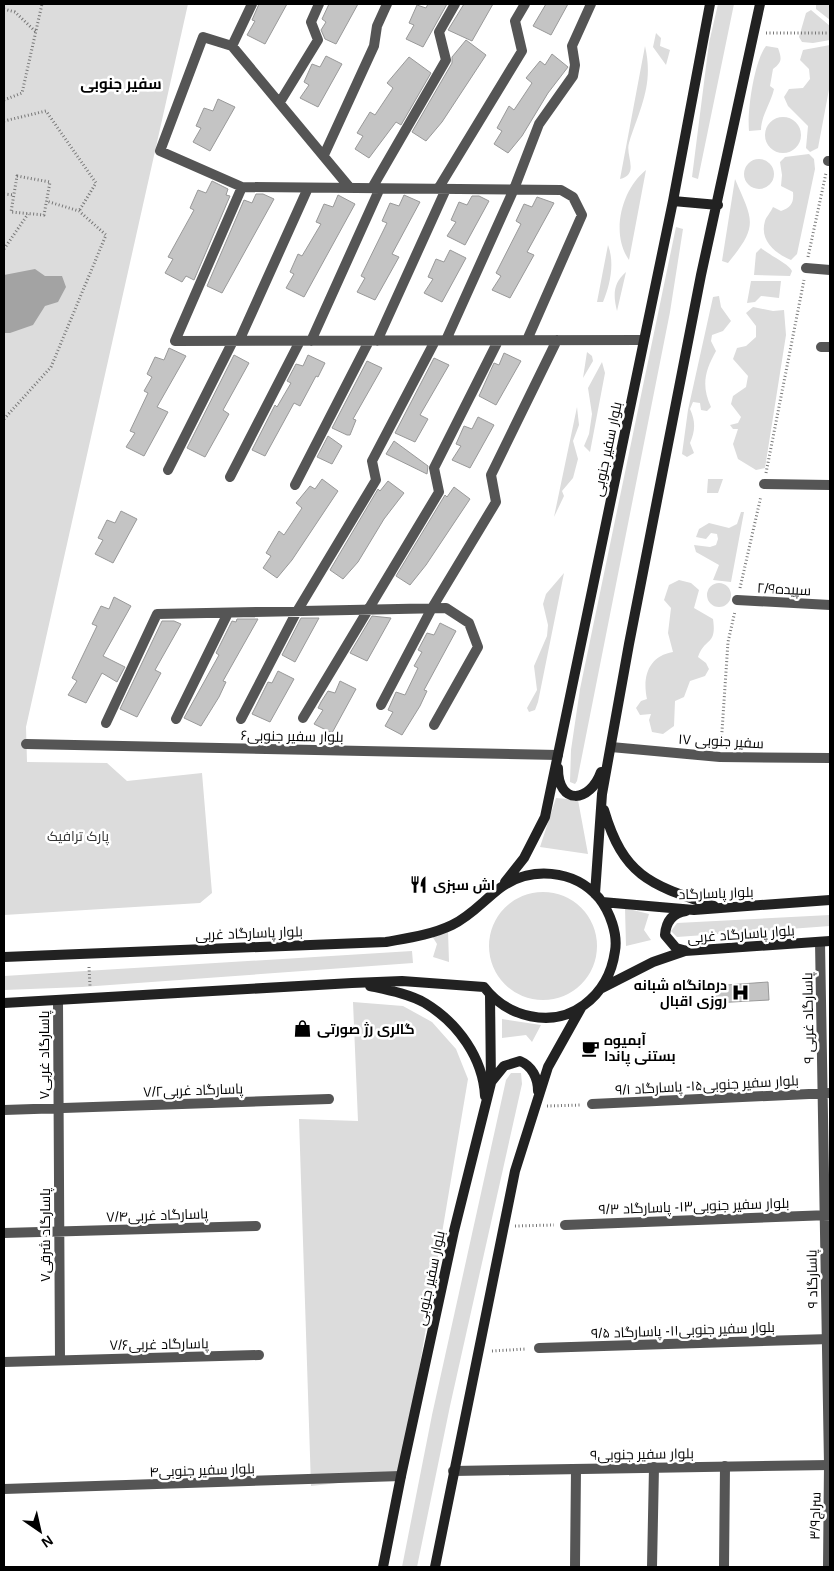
<svg xmlns="http://www.w3.org/2000/svg" width="834" height="1571" font-family="Helvetica,Cairo,sans-serif">
  <rect width="100%" height="100%" fill="#fff"/>
  <path fill="#dcdcdc" d="M4 4H188L26 727 27 762 107 763 127 781 202 773 212 893 200 903 4 915Z
    M718 4H734L698 179 692 177 709 43Z
    M816 4H830V20L816 9Z
    M811 10 830 26V40L813 43 802 42 799 37 806 13Z
    M656 33 661 38 660 46 670 50 666 65 653 47Z
    M830 45V84L818 148 810 152 806 148 808 126 788 106 784 97 789 89 803 88 810 79 809 69 800 60 803 50Z
    M645 46C654 85 640 108 629 143 625 155 640 174 620 179Z
    M766 46 778 48C782 59 782 62 773 69L770 86 774 89C771 103 761 116 761 130L749 131C747 112 754 61 766 46Z
    M765 135a18 18 0 1 1 36 0a18 18 0 1 1-36 0Z
    M809 154 814 159 815 169 797 254 791 260C776 254 759 241 765 221 766 217 771 212 773 207L781 211C791 207 794 203 793 192L781 186 782 175 780 162 785 157Z
    M744 174a15 15 0 1 1 30 0a15 15 0 1 1-30 0Z
    M646 170 629 260C610 233 622 189 646 170Z
    M735 179C753 221 759 225 728 263L722 261Z
    M676 227 683 229 670 312 577 781 575 784 570 782 571 750 580 689Z
    M608 245C615 263 610 285 603 302H597Z
    M761 248C769 255 789 264 792 271L790 276 754 275 756 253Z
    M626 272 617 311C613 295 613 283 626 272Z
    M751 281H781L779 298 761 296 755 302 747 303Z
    M719 296 721 307 731 321 723 331 712 335 711 341 716 351C705 371 701 385 711 407L707 411 701 410 700 403 693 402 690 409C696 422 695 431 690 443L694 453 687 457 682 454 688 410 713 297Z
    M753 307 773 311 784 310 786 335 765 468 756 470 738 459 733 444 738 429H733L730 425 738 423 741 417 731 404 733 396 746 387 748 376 733 359 737 348 746 346 756 337V326L746 313Z
    M587 352 592 356 593 361 583 378Z
    M602 362 605 373 590 452 584 446 589 434 592 414 588 388Z
    M577 407 579 425 573 441 578 459 573 478 562 491 564 496 554 517Z
    M708 479H723L718 493H707Z
    M741 512H744L731 582 713 580 719 565 696 552 694 545 710 547 716 545 718 539 717 534 711 533 706 539 696 537 699 529 709 523 729 528 737 524Z
    M564 573 538 702 535 710 529 712 527 708 537 690 534 666 547 636 548 625 543 604 546 594Z
    M679 580 691 583 699 590 694 608 713 619C717 646 705 637 698 657L706 663 709 669 705 676 690 681 684 697 675 701 674 726 663 734 652 732 649 720 651 714 640 715 636 708 641 701 647 699C642 676 649 656 673 652L668 633 671 608 664 600 669 585Z
    M707 595a12 12 0 1 1 24 0a12 12 0 1 1-24 0Z
    M556 798 578 800 588 854 540 847Z
    M489 946a54 54 0 1 1 108 0a54 54 0 1 1-108 0Z
    M625 908 649 914 644 930 651 940 626 946Z
    M830 915V926L677 937 671 931 677 923Z
    M448 931 449 962 433 957 437 944 432 936Z
    M412 951 413 963 82 987 4 990V976Z
    M353 1002 403 1006 432 1022 456 1049 468 1079 401 1476 311 1486 299 1119 358 1121Z
    M502 1019 541 1025 532 1042 526 1035 502 1038Z
    M511 1073H521L522 1084 450 1406 417 1567H402L432 1415 506 1080Z"/>
  <path fill="#a3a3a3" d="M35 269 45 276H62L66 287 58 302 45 306 33 325 10 333H4V275Z"/>
  <path fill="#c4c4c4" stroke="#999" d="M259 4H287L265 44 247 35 255 21 252 20Z
    M329 4H358L336 44 325 39 321 30 326 22 322 19Z
    M428 4H447L423 47 406 39 414 25 409 23 417 5 426 8Z
    M464 4H493L472 41 448 30Z
    M546 4H568L551 35 533 26Z
    M466 40 486 55 442 122 426 141 412 132 452 63V57Z
    M552 54 568 67 548 93 522 136 508 153 494 144 502 131 497 128 509 106 514 110 532 83 526 78 540 61 545 65Z
    M326 56 342 64 318 107 300 98 309 85 304 82 312 64 320 67Z
    M409 57 431 73 401 125 396 122 369 158 355 149 363 136 357 133 370 112 375 115 393 88 387 83Z
    M218 99 235 107 210 151 193 142 201 128 196 126 204 108 213 111Z
    M212 181 228 189 226 195 230 196 194 280 186 276 182 282 165 273 173 259 168 257 194 210 190 208 198 190 206 193Z
    M256 194H263L274 199 222 293 207 286 244 200 252 203Z
    M338 195 355 204 304 297 286 288 294 274 290 272 298 254 302 256 321 224 316 222 324 204 333 207Z
    M404 195 420 202 392 254 399 257 375 300 357 292 365 278 361 276 387 223 382 221 390 203 399 206Z
    M472 196H479L489 201 465 245 447 236 456 222 451 220 459 202 467 205Z
    M537 197 554 203 527 252 534 255 510 298 492 290 501 276 496 273 521 224 516 221 524 204 532 207Z
    M450 250 466 258 442 302 424 293 433 279 428 277 436 259 444 262Z
    M169 348 186 356 157 407 168 412 144 456 126 447 135 433 130 431 148 393 144 391 152 377 147 374 155 357 164 360Z
    M504 353 521 361 496 405 479 396 494 363 499 365Z
    M234 355 249 363 223 410 229 414 205 457 187 448Z
    M308 355 325 363 318 377 316 376 300 406 294 403 265 456 252 450 275 405 277 407 291 383 287 381 296 364 303 366Z
    M434 358 449 365 420 415 428 419 415 442 395 433Z
    M367 361 382 368 353 419 356 420 350 435H347L332 428Z
    M478 417 494 425 470 468 452 460 461 446 456 444 464 426 472 429Z
    M328 436 342 446 332 464 317 457Z
    M394 441 428 466 427 474 386 454Z
    M322 479 338 491 292 560 277 578 263 568 271 556 266 553 279 531 284 535 302 508 296 503 310 486 315 489Z
    M388 481 404 493 384 519 358 562 343 579 330 570 378 489 380 491Z
    M454 487 470 499 426 565 410 585 396 576 445 495 447 497Z
    M121 511 137 519 113 563 95 554 103 540 98 538 107 520 115 523Z
    M114 597 131 606 103 656 125 667 117 682 102 673 86 703 68 695 77 681 72 678 97 626 92 624 101 606 109 609Z
    M372 616 391 618 367 661 350 653Z
    M301 618H319L295 662 282 655Z
    M237 619H258L223 681 226 682 219 697 201 726 184 718 219 655 216 653 232 621 236 622Z
    M162 621H174L181 624 155 670 161 673 137 717 120 709Z
    M440 623 456 631 424 690 427 691 420 706 402 735 385 726 393 712 388 710 396 692 405 695 418 668 414 666 422 652 418 650 427 633 434 635Z
    M278 671 294 679 270 722 252 714 268 682 272 683Z
    M340 681 356 689 332 733 314 724 323 710 318 708 321 702 328 691 335 693Z
    M768 982 769 1000 714 1003 713 986Z"/>
  <g fill="none" stroke-linecap="round" stroke-linejoin="round">
    <path stroke="#777" stroke-width="3" stroke-dasharray="1 2.5" stroke-linecap="butt" d="M4 9 15 12 36 32
      M766 33H830
      M4 100 22 93 42 4
      M4 121 46 111 96 183 79 211
      M17 176 50 182 44 215 11 212Z
      M4 194 14 195
      M4 249 28 214
      M808 257 826 173
      M4 419 51 367 106 235 79 211 46 201
      M766 473 804 280
      M740 588 761 496
      M721 746 728 642 735 611
      M89 967 90 986
      M547 1106 581 1105
      M515 1226 554 1225
      M492 1351 526 1349"/>
    <path stroke="#555" stroke-width="10" d="M252 4 232 46 350 188
      M232 46 203 37 160 151 242 187 561 190 573 197 582 215 527 340
      M280 102 318 40 311 22 319 4
      M324 155 374 46 377 26 387 4
      M828 161H830
      M242 187 175 341 643 340
      M372 188 446 60 439 32 455 4
      M438 189 522 51 515 21 525 4
      M806 268 830 270
      M446 340 514 189 539 124 573 76 575 65 572 46 591 4
      M239 341 308 188
      M311 341 380 188
      M377 341 446 189
      M821 347H830
      M168 470 233 341
      M230 477 300 341
      M764 484 830 485
      M295 485 369 341
      M737 600 830 605
      M381 705 432 608 496 502 491 475 557 340
      M303 718 439 492 434 468 498 341
      M176 719 228 613
      M241 719 296 613 376 480 372 461 435 341
      M106 723 157 614 446 608 469 623 478 647 434 725
      M26 744 558 755
      M611 747 720 757 830 758
      M820 942 829 1465 828 1567
      M58 1001 60 1360
      M592 1104 830 1093
      M4 1110 329 1099
      M565 1225 830 1215
      M4 1233 256 1226
      M539 1348 830 1339
      M4 1362 259 1355
      M575 1567 576 1469
      M652 1567 654 1467
      M724 1567 725 1466"/>
    <path stroke="#555" stroke-width="10" d="M453 1471 830 1465
      M4 1489 401 1476"/>
    <path stroke="#222" stroke-width="10" d="M673 201 718 205
      M558 768C558 806 590 803 601 772
      M604 810C624 878 652 885 714 906
      M505 882 524 858 545 817 673 201 710 4
      M595 894 602 794 629 644 701 275 760 4
      M602 902 694 910 830 900
      M686 911C672 913 666 922 665 935L676 948 687 951
      M4 957 386 942C408 938 431 935 452 925 471 916 483 901 500 888 530 866 574 869 599 898 610 912 618 934 615 951 612 973 603 991 584 1005 552 1029 507 1017 484 987L402 981 352 983 4 1003
      M370 986C388 990 409 994 425 1003 458 1023 483 1058 485 1096
      M602 988 653 962 685 951 830 941
      M491 1082 504 1066 520 1061C532 1066 538 1078 538 1091
      M383 1567 401 1476 454 1231 491 1083 490 995
      M435 1567 515 1171 548 1067 581 1008"/>
  </g>
  <defs>
    <symbol id="restaurant-bare" viewBox="-9 -9 18 18"><path d="M-5-6h1v4h1v-4h1v4h1v-4h1v5L-1.5 .5V6h-2V.5L-5-1ZM5-6V6H3V1.5H1.5Q1.5-4 5-6Z" fill="#000" stroke="#fff" stroke-width="2.5" paint-order="stroke"/></symbol>
    <symbol id="hospital-bare" viewBox="-9 -9 18 18"><path d="M-5-5h3v3.5h4V-5h3V5h-3V1.5h-4V5h-3Z" fill="#000" stroke="#fff" stroke-width="2.5" paint-order="stroke"/></symbol>
    <symbol id="shop-bare" viewBox="-9 -9 18 18"><path d="M-5-2.5h2.3a2.7 3.5 0 0 1 5.4 0H5L5.5 6h-11ZM-1.5-2.5h3a1.5 2.3 0 0 0-3 0Z" fill="#000" stroke="#fff" stroke-width="2.5" paint-order="stroke"/></symbol>
    <symbol id="cafe-bare" viewBox="-9 -9 18 18"><path d="M-5.5-4.5H6V0H3Q3 3.5 0 3.5H-2.5Q-5.5 3.5-5.5 0ZM3-3.2v2h1.7v-2ZM-6 4.5H4V6H-6Z" fill="#000" stroke="#fff" stroke-width="2.5" paint-order="stroke"/></symbol>
  </defs>
  <g fill-rule="evenodd">
    <use href="#restaurant-bare" x="406" y="872" width="25" height="25"/>
    <use href="#hospital-bare" x="728" y="980" width="25" height="25"/>
    <use href="#shop-bare" x="290" y="1016" width="25" height="25"/>
    <use href="#cafe-bare" x="578" y="1036" width="25" height="25"/>
  </g>
  <g text-anchor="middle" stroke-width="5" stroke-linejoin="round" paint-order="stroke">
    <g font-size="14" fill="#000" stroke="#fff">
      <text transform="translate(607 449) rotate(-78)" y="5">بلوار سفیر جنوبی</text>
      <text transform="translate(784 589) rotate(3)" y="5">سپیده۲/۹</text>
      <text transform="translate(292 736) rotate(1)" y="5">بلوار سفیر جنوبی۶</text>
      <text transform="translate(721 741) rotate(3)" y="5">سفیر جنوبی ۱۷</text>
      <text transform="translate(716 893) rotate(-2)" y="5">بلوار پاسارگاد</text>
      <text transform="translate(249 933) rotate(-2)" y="5">بلوار پاسارگاد غربی</text>
      <text transform="translate(741 934) rotate(-4)" y="5">بلوار پاسارگاد غربی</text>
      <text transform="translate(808 1018) rotate(-91)" y="5">پاسارگاد غربی ۹</text>
      <text transform="translate(44 1055) rotate(-90)" y="5">پاسارگاد غربی۷</text>
      <text transform="translate(707 1085) rotate(-3)" y="5">بلوار سفیر جنوبی۱۵- پاسارگاد ۹/۱</text>
      <text transform="translate(193 1090) rotate(-2)" y="5">پاسارگاد غربی۷/۲</text>
      <text transform="translate(694 1206) rotate(-2)" y="5">بلوار سفیر جنوبی۱۳- پاسارگاد ۹/۳</text>
      <text transform="translate(157 1215) rotate(-2)" y="5">پاسارگاد غربی۷/۴</text>
      <text transform="translate(45 1235) rotate(-90)" y="5">پاسارگاد شرقی۷</text>
      <text transform="translate(430 1278) rotate(-78)" y="5">بلوار سفیر جنوبی</text>
      <text transform="translate(812 1279) rotate(-91)" y="5">پاسارگاد ۹</text>
      <text transform="translate(683 1330) rotate(-2)" y="5">بلوار سفیر جنوبی۱۱- پاسارگاد ۹/۵</text>
      <text transform="translate(159 1344) rotate(-1)" y="5">پاسارگاد غربی۷/۶</text>
      <text transform="translate(642 1454) rotate(-1)" y="5">بلوار سفیر جنوبی۹</text>
      <text transform="translate(202 1470) rotate(-2)" y="5">بلوار سفیر جنوبی۴</text>
      <text transform="translate(815 1516) rotate(-89)" y="5">سراج۳/۹</text>
    </g>
    <g font-size="14" fill="#333" stroke="#fff">
      <text x="78" y="841">پارک ترافیک</text>
    </g>
    <g font-size="14" font-weight="bold" fill="#000" stroke="#fff" text-anchor="start">
      <text x="433" y="890">اش سبزی</text>
      <text x="727" y="990" text-anchor="end">درمانگاه شبانه<tspan x="727" dy="16">روزی اقبال</tspan></text>
      <text x="317" y="1034">گالری رژ صورتی</text>
      <text x="604" y="1045">آبمیوه<tspan x="604" dy="16">بستنی پاندا</tspan></text>
    </g>
    <g font-size="15" font-weight="bold" fill="#000" stroke="#fff">
      <text x="121" y="89">سفیر جنوبی</text>
    </g>
  </g>
  <rect width="834" height="1571" fill="none" stroke="#000000" stroke-width="10"/>
  <g transform="translate(40 1531) rotate(146)" stroke="#ffffff" stroke-width="4" paint-order="stroke">
  <path d="M0-4L9 19L0 12L-9 19Z" fill="#000000"/>
  <text y="-8" font-size="14" font-weight="bold" text-anchor="middle" fill="#000000">N</text>
  </g>
</svg>
